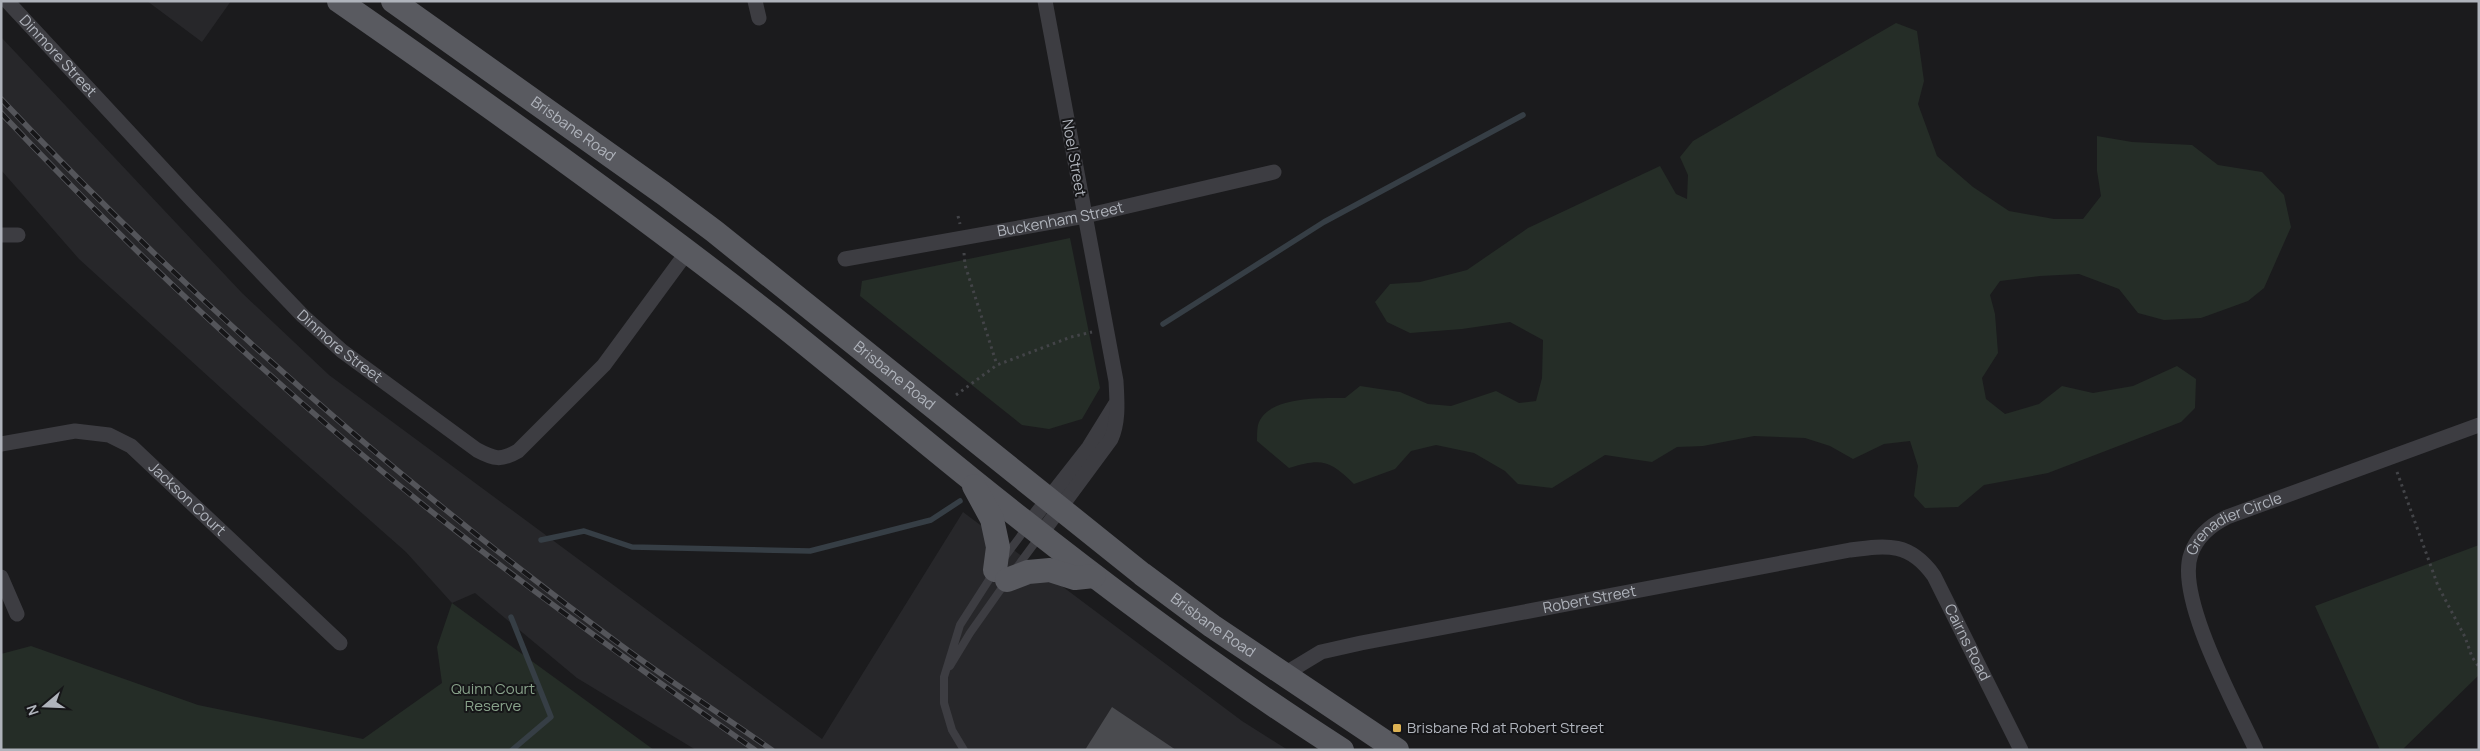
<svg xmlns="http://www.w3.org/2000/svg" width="2480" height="751" font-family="Manrope,sans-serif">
  <rect width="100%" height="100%" fill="#1b1b1d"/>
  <path fill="#27272a" d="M147 1H231L202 42Z
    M1 37 242 293 329 375 822 739 963 512 1242 721 1288 750H696L577 678 475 593 452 603 406 552 243 408 79 259 1 170Z"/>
  <path fill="#252d27" d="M1896 23 1917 31 1924 81 1918 104 1937 156 1973 187 2009 211 2054 219H2083L2101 196 2097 171V136L2132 142 2192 145 2218 165 2262 172 2284 195 2291 227 2264 288 2248 301 2201 318 2164 320 2138 313 2119 289 2079 274 2040 276 2000 281 1990 295 1995 314 1998 353 1982 378 1986 399 2005 414 2039 404 2062 386 2093 393 2133 386 2177 366 2196 379 2195 408 2181 422 2048 473 1984 485 1958 507 1925 508 1914 496 1918 466 1910 441 1884 444 1853 459 1830 446 1805 438 1754 436 1703 446 1677 447 1652 462 1605 455 1552 488 1518 484 1505 471 1474 453 1436 445 1411 451 1395 469 1354 484C1329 460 1322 458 1289 468L1257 441C1257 436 1257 430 1258 425 1266 396 1322 398 1345 398L1360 386 1400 392 1428 404 1451 406 1496 391 1519 403 1536 401 1542 378 1543 340 1510 322 1462 329 1410 333 1387 322 1375 302 1390 284 1420 282 1467 270 1528 228 1660 166 1676 194 1687 199 1688 175 1680 157 1693 141Z
    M1070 238 1100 388 1082 419 1049 429 1022 425 860 296 862 281Z
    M2479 545V675L2402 750H2380L2315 606Z
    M452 603 654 750H1V654L31 646 198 705 363 739 442 683 437 647Z"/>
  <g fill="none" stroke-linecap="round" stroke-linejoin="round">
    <path stroke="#363e45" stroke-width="5.5" d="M1163 324 1324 222 1523 115
      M541 540 584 531 632 547 810 551 931 520 960 501
      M511 617 551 717 512 750"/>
  </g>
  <path fill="#4a4b4f" d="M1112 707 1176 750H1085Z"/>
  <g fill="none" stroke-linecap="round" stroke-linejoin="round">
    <path stroke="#434448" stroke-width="3" stroke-dasharray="2.5 4" stroke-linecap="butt" d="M958 216 960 224
      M964 253 965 265 997 365
      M956 395 997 365 1071 337 1092 332
      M2397 472 2438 586 2465 637 2472 657 2479 667"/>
    <path stroke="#3d3d42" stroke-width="8" d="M1004 558 1027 527
      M1014 571 1040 536
      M950 666 970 633 1006 582
      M964 750 952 730 944 703V677L960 625 994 572"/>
    <g stroke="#3d3d42" stroke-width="15">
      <path id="s1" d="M7 1 191 199 303 316 342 351 477 450C494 459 501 461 518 451L604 365 687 252"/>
      <path d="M755 1 759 18"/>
      <path d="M1 235H18"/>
      <path id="s2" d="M845 259 1085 216 1274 172"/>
      <path id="s3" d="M1 444 75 431 109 435 131 446 340 643"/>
      <path d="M1028 525 1089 447 1115 405"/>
      <path d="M1041 534 1111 439C1119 421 1117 401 1116 381L1045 1"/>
      <path d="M1 577 17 614"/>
      <path id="s4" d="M1283 675 1321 652 1361 643 1850 550C1888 545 1910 542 1934 576L2021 750"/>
      <path id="s5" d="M2256 750C2237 708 2175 597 2191 554 2197 536 2211 525 2227 517L2479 425"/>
    </g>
    <g stroke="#595a60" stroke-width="24">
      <path d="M339 1C486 103 631 206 771 316 839 370 904 425 971 479 1090 575 1212 667 1342 750"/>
      <path id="s6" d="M393 1 663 193 714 231 1142 574 1212 626 1397 750"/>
      <path d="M974 486 992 519 998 547 995 570"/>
      <path d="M1007 580 1028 572 1050 570 1075 578 1094 576"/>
    </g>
    <defs>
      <path id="rail" d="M1 99C191 300 399 482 622 646 671 682 722 715 772 750
        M1 113C141 261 291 401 451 527 550 605 652 678 755 750"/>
    </defs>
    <use href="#rail" stroke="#54555a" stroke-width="5.5"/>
    <use href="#rail" stroke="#161618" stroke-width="4" stroke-dasharray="11" stroke-linecap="butt"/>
  </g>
  <rect fill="#ddb253" stroke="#161618" stroke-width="2" x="1392" y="723" width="10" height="10" rx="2.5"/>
  <g text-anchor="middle" stroke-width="4" stroke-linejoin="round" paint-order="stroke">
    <g font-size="15" fill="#afb3bb" stroke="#161618">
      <text dy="5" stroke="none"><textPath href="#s1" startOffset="75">Dinmore Street</textPath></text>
      <text dy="5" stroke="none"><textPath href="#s6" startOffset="221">Brisbane Road</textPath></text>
      <text transform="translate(1074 158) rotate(80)" y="5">Noel Street</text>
      <text dy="5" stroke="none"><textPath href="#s2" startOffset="219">Buckenham Street</textPath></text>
      <text dy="5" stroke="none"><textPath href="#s1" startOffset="480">Dinmore Street</textPath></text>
      <text dy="5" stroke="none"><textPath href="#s6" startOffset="626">Brisbane Road</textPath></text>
      <text dy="5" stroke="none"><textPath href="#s3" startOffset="211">Jackson Court</textPath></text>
      <text dy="5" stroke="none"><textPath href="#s5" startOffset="265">Grenadier Circle</textPath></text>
      <text dy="5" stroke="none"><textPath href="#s4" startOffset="318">Robert Street</textPath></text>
      <text dy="5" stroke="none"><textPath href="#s6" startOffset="1031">Brisbane Road</textPath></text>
      <text dy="5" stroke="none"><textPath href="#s4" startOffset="752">Cairns Road</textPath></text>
    </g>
    <g font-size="15" fill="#89a38b" stroke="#161618">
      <text x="493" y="694">Quinn Court<tspan x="493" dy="17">Reserve</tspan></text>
    </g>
    <g font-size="15" fill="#afb3bb" stroke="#161618" text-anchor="start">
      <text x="1407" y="733">Brisbane Rd at Robert Street</text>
    </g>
  </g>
  <rect width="2480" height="751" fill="none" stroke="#afb3bb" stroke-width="5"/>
  <g transform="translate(45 706) rotate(251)" stroke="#161618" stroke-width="4" paint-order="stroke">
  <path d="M0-4L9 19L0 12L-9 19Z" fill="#afb3bb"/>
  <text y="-8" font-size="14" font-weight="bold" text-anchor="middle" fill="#afb3bb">N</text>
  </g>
</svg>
